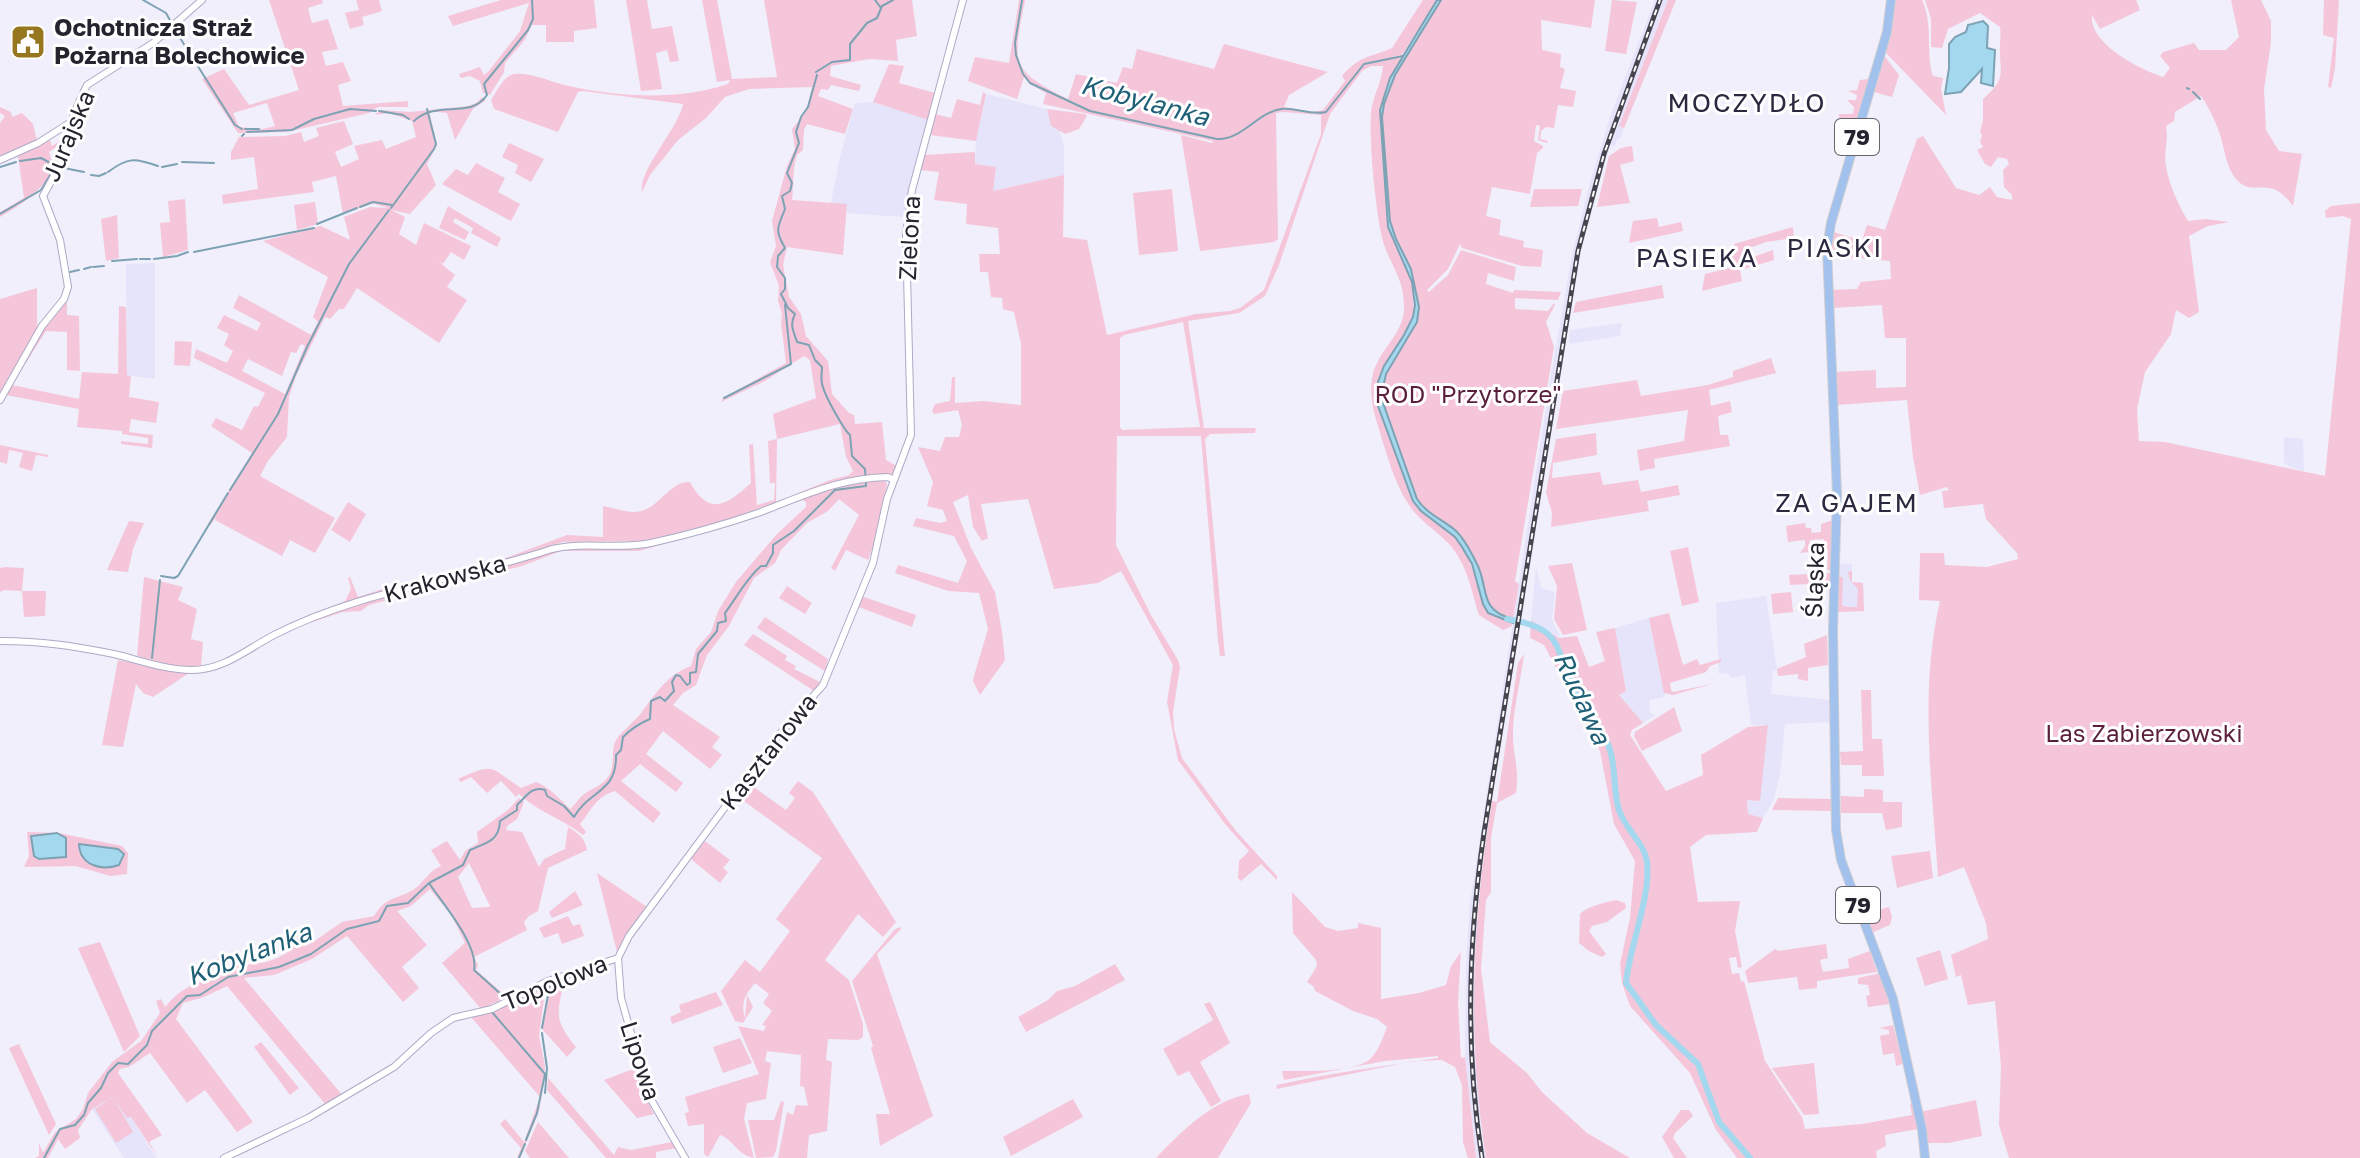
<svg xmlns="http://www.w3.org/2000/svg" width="2360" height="1158" font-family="'Golos Text',sans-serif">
  <rect width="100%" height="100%" fill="#f0effb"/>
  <path fill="#e5e4fa" d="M1655 0H1668L1619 126 1624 128 1620 139H1617L1615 146H1610L1581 243 1544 461 1482 863 1477 911 1481 1129 1486 1158H1476L1465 1057 1466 965 1470 903 1550 381 1571 260 1590 182 1611 114Z
    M986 94 1047 109 1051 126 1059 130 1064 145V175L993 191 975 164 976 141Z
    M873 102 928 120 903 217 845 213 831 203 839 161 855 103Z
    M155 263V379L127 375 126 264Z
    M1622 323 1620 336 1569 344 1570 330Z
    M2284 437 2303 439 2304 471 2290 467 2284 462Z
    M1840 564H1852V582L1863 583 1864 611 1839 612Z
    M1536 567 1541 588 1555 592 1552 620 1561 638 1531 620Z
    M1766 596 1777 670 1773 671 1771 694 1831 700 1832 722 1785 724 1780 774 1774 799 1763 818 1748 814 1747 799 1759 801 1768 725H1751L1745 675 1730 678 1728 673 1719 674 1716 603Z
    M1649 618 1665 697 1649 700 1650 713 1655 715 1643 723 1618 694 1626 691 1615 628Z
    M112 1086 156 1158H124L92 1109Z"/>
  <path fill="#f5c6d9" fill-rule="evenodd" d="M269 0H322L323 3 308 8 312 23 328 19 338 49 322 52 326 66 343 62 351 81 338 85 343 106 408 101V107H378L369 113 287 132 238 133 202 79 224 69 249 105 299 90ZM267 103 275 126 263 129 239 127 233 113Z
    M356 0H379L382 11 362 17 364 25 350 29 345 13 359 10Z
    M501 0H594L597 28 574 31V42H546V25H532L524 41 505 63 504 72 490 95 483 93 480 81 470 76 461 78 459 74 480 67 484 75 488 72 520 31 529 3 453 26 448 16Z
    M626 0H647L652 29 672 26 679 61 670 62 667 50 656 53 662 89 641 91Z
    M702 0H717L732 79 777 77 764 0H912L917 36 896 40 898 61 869 59 831 66 830 76 861 85 859 91 831 85 828 90 821 89 818 96 853 109 845 134 807 124 804 130 803 150 797 155C792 170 794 184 792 200L847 204 843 255 787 247 783 265 789 297 801 314 806 336 828 361 832 394 849 413 854 415 855 424 882 422 886 460 897 466 893 474 835 481 716 524 645 541 563 542 293 624 345 601 351 589 348 578 350 577 358 597 383 589 498 561 567 535 603 537V506C614 508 625 512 635 512 659 511 668 481 690 482 709 518 728 504 751 483L749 445 753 444 757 505 774 500 775 483H770L768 441 777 439 773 414 816 398 810 360 804 356 765 381 721 402 723 398 786 363 781 324 782 313 778 301 779 286 770 262 776 246 772 221 787 166 795 149 792 129 806 112 812 87 749 89 725 97 706 118 678 140 650 175 642 192C638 170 677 131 683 104L583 91 578 92 558 132 494 109 491 100C497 91 504 75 515 74 531 72 553 83 569 86 619 97 678 101 728 84L730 80 717 82ZM840 424 846 457 853 471 849 475 830 480 776 502 777 439Z
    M1019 0H1025C1013 63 1008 69 1068 99L1076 74 1117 83 1123 67 1132 69 1137 49 1214 69 1224 44 1328 72 1289 95 1284 107 1312 112 1323 110 1345 81 1342 76C1360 55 1369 58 1392 48L1423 0H1437L1402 55 1392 57 1401 58 1386 87 1380 123 1388 227 1412 282 1414 312 1404 335 1384 366 1378 382V406L1413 501C1426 518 1448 526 1460 544 1476 567 1475 590 1488 613L1511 622 1512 626 1503 630 1479 615C1471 590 1467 563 1448 543 1436 530 1419 521 1409 505 1394 483 1386 452 1378 426 1371 405 1367 381 1378 361 1387 344 1404 329 1404 308 1405 276 1386 261 1381 233 1375 202 1369 143 1371 112 1373 96 1382 81 1383 66H1371L1362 71 1330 114 1279 265 1265 296 1239 313 1188 321 1204 428H1256L1255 433 1210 434 1205 439 1225 656H1220L1218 641 1201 436H1117L1116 545 1151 615 1178 660 1180 667 1173 712 1174 729 1182 758 1236 831 1277 876V880L1261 864 1241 881 1238 878 1239 861 1249 851 1225 824 1178 760 1167 702 1173 665 1121 571 1098 583 1054 589 1028 499 981 504 988 538 982 541 973 527 968 495 953 502 971 548 995 592 1002 632 1005 660 980 695 973 681 974 676 988 629 979 593 948 591 895 573 898 565 958 583 967 561 954 536 913 526 916 518 940 523 947 521 943 510 927 506 933 482 918 447 940 451 945 437H959L962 425 958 410 934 414 932 411 935 404 950 401 952 377H955V403L983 401 1021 405V344L1014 312 1003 309 1002 298 991 297 988 272H980L979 254H1000L998 228 966 224 967 204 934 200 939 172 920 170 925 155 975 152V164L996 167 993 191 1064 175 1063 237 1087 240 1107 335 1196 314 1230 311 1240 308 1264 290 1321 134V115L1283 112 1276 113 1278 239 1274 242 1200 251 1181 135 1212 143 1213 141 1043 104 1046 93 1030 84 1024 77 1017 99 968 81 975 57 1009 63ZM1183 322 1200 427 1122 430 1120 427V338L1124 335Z
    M1441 0H1595L1591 28 1541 20 1542 50 1561 54 1560 67 1565 69 1560 88 1576 91 1573 107 1558 105 1554 128 1546 127 1541 131 1540 139 1548 141 1547 143 1538 140 1540 126 1536 125 1534 141 1543 146V148L1537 153 1530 194 1492 187 1486 216 1501 220 1499 235 1524 241 1523 247 1543 250 1541 267 1522 266 1462 248 1460 244 1448 269 1427 290 1429 292 1448 275 1461 250 1516 267 1514 281 1488 273 1486 284 1513 293 1514 290 1561 292 1558 300 1515 298V309L1548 311 1554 303 1555 305 1546 322 1554 347 1515 581 1519 584 1513 619 1491 610C1479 584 1479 553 1456 531 1444 519 1429 514 1417 500L1386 414 1381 395 1386 374 1417 322 1419 307 1411 270 1396 239 1390 220 1382 117C1387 74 1419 36 1441 0Z
    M1612 0 1637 2 1626 54 1605 51Z
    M1668 0H1676L1624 128 1619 126Z
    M1896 0H1922C1934 25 1925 51 1933 76L1943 78 1941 89 1946 115 1887 54 1885 48Z
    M1925 0H2136L2140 10 2100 29 2092 15C2089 44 2139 69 2163 77L2170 68 2160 56 2163 52 2194 43 2199 50H2226L2239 37 2231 0H2261L2271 21V43L2264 89 2266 130 2279 151 2302 154 2293 206C2270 174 2256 197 2239 182 2225 169 2225 146 2218 129 2214 118 2208 106 2201 96L2175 112 2174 121 2166 126C2169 141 2163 153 2166 166 2169 185 2178 204 2188 221L2206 219 2229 222 2208 226 2189 236 2199 312 2189 318 2176 310 2171 334 2145 372 2137 409 2139 441 2165 442 2325 476 2351 219 2343 216 2326 218 2325 211 2331 206 2360 203V1158H2009L1999 1125 2001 1066 1995 1001 1968 1005 1961 975 1956 977 1951 955 1988 939 1986 923 1964 867 1938 877C1932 785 1919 692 1940 601L1919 600 1920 553H1944L1945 565 1987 567 2018 559 2017 553 1986 519 1983 504 1944 508 1942 491 1949 490 1947 487 1920 495 1913 457 1907 400 1836 405 1834 372 1876 370V388L1906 387V338H1885L1882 305 1832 308 1831 290 1857 289 1861 282 1891 279 1890 261 1846 257 1849 240 1840 238 1837 257 1830 256 1834 232 1862 241 1867 225 1885 230 1917 139 1923 136 1956 188 1979 195 1990 187 1997 197 2012 200V195L2004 187 2003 170 2009 164 2007 159 1998 157 1991 167 1985 164 1977 150 1983 147 1980 142 1982 135 1980 132 1983 120V99C2008 77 1999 74 2000 45 2000 41 2001 34 2000 27L1980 13 1948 29 1942 48 1931 47V19Z
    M2324 0H2339L2335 69 2331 88 2328 87 2334 38 2323 35Z
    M1883 54 1899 75 1892 97 1874 92Z
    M889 64 904 66 899 83 935 93 928 120 873 102Z
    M1869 79 1853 134 1849 127H1840L1839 114H1853L1854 107 1847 100H1856L1857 95 1848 91 1857 90 1860 80Z
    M983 92 986 94 976 141 930 135 935 114 951 118 957 99 980 105Z
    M482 97 486 100 473 109 455 140 447 113 429 111 437 145 427 164 436 185 410 214 391 210 405 217 399 234 416 245 424 223 471 246 464 260 451 252 443 264 438 261 455 275 447 287 467 300 439 343 357 288 344 309H339L330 319 325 317 296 376 289 397 287 437 268 461 260 476 335 518 315 553 290 540 282 556 215 520 216 517 210 526 208 524 252 453 211 426 216 418 242 430 254 406 258 407 265 393 194 358 196 349 227 363 233 351 224 345 229 334 217 328 224 315 257 331 261 323 233 308 239 295 311 335 318 322 313 317 328 277 263 241 321 226 350 240 344 217 370 207 388 208 372 203 343 214 336 176 312 182 314 192 223 204 222 195 258 189 254 157 231 160V152L239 137 285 136 301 132 304 142 319 136 316 128 344 121 353 144 335 152 341 167 359 159 354 146 382 140 386 149 416 137 412 121 389 113 375 115 380 110 410 112 468 106 476 103ZM301 344 305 346 285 394 242 371 248 359 282 376 291 352 296 353Z
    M0 107 11 112 12 117 22 113 33 124 37 141 0 158V123L5 116 0 113Z
    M1047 109 1085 114 1087 116 1079 129 1065 134 1051 126Z
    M50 140 52 146 61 140 62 143 49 152 51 159 58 164C43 189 25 203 0 217V212L24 198 18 156Z
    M509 143 544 159 531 182 515 173 518 165 502 157Z
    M1632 146 1634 161 1620 165 1630 203 1597 207 1609 156 1621 148Z
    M476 163 505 178 498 192 520 204 511 221 442 184 456 169 468 175Z
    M1172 189 1178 251 1139 255 1133 193Z
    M1534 189H1582L1578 206 1530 207Z
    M185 199 188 250 163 257 160 223 170 222 168 201Z
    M315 202 318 224 297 230 294 205Z
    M448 206 501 238 497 247 471 233 473 228 455 218 453 222 469 232 465 240 439 228Z
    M117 215 119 258 106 261 101 219Z
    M1657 218 1659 227 1681 222 1683 231 1629 243 1633 221Z
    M1793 227 1794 238 1766 242 1747 249 1750 258 1773 250 1774 260 1740 270 1742 281 1702 291 1705 274 1730 268 1727 256 1737 252 1734 244Z
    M1662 285 1664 298 1573 313 1576 302Z
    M37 288V329L0 395V299Z
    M67 299V315L79 316 80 371 67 370V332L46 331 12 385 79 399 82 372 118 374 119 306 126 307 127 375 131 376 129 397 159 402 156 423 131 419 129 432 153 435 152 448 121 444V441L148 444V438L122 434V431L77 427 79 409 6 395 42 331Z
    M175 341 192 342 190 366 174 365Z
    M1771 358 1776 373 1709 390 1711 406 1730 401 1732 412 1718 416 1720 435H1728L1730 446 1654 459 1655 468 1640 471 1637 450 1684 441 1688 410 1556 429 1563 391 1637 380 1641 396 1708 385 1733 377V371Z
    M1596 433 1597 455 1553 463 1552 478 1600 472 1603 485 1638 480 1641 492 1678 485 1680 495 1647 501 1649 511 1551 527 1552 513 1546 492 1556 439Z
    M0 445 48 455V457L36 455 32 471 19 467 23 453 9 450 7 464 0 462Z
    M884 480 887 484 878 533 868 560 846 550 835 571 831 568 859 515 839 499 828 511 807 523 781 550 775 563 754 578 729 626 707 655 696 685 683 693 673 705 720 737 712 747 722 755 710 769 663 731 646 754 683 783 676 792 640 764 621 781 661 813 653 823 615 791C595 797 592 810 580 824L586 832 583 835C563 819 538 812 519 794L516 797 501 781 487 793 471 777 461 782 458 779C496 762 489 767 521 788L536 782C548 786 561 800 570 809 575 805 578 799 583 795 592 788 602 786 608 777 616 766 610 752 616 740 623 730 634 722 642 712 655 694 668 674 691 666L696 649 711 632 718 611 736 582 776 535 806 507V502L802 500 701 534 700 532 844 482Z
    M348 502 366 514 350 542 331 530Z
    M1833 520 1831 570H1827L1828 551H1822L1824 539 1810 540 1809 552 1800 553 1805 546V540L1788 542 1786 526 1805 523 1806 528H1811L1812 533 1821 532V524Z
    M129 521 144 523 133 549 128 572 107 570Z
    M681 539 639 551H561L522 566 369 605 361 611 343 612 294 628 332 613 444 580 520 562 555 549 631 547Z
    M1688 547 1699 602 1682 606 1670 551Z
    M1572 563 1587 630 1563 635 1554 619 1557 586 1548 566Z
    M5 567 24 568 22 591H46L45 616 24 617 22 591 4 590 0 592V568Z
    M1852 571V582L1863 583 1864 611 1837 612 1839 577H1843L1842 605 1846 607H1857L1858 589 1850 580 1848 572Z
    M1830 573V583L1790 585 1789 575Z
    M144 577 183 587 178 600 197 609 191 639 203 642 201 667 172 665 137 656Z
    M787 586 812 603 805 614 779 598Z
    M1791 592 1793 612 1773 614 1771 594Z
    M861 596 916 615 912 627 856 606Z
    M1669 613 1683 665 1697 659 1700 665 1721 659V662L1710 666 1706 672 1670 683 1671 690 1673 692 1712 684 1673 695 1664 693 1649 618Z
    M765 617 828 659 825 671 757 628Z
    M1531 620 1559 638 1577 636 1589 667 1605 661 1596 632 1615 628 1626 691 1619 695 1643 723 1632 730 1630 735 1666 791 1703 775 1701 755 1748 727 1768 725 1760 801 1747 800 1748 814 1763 818 1757 832 1706 835 1690 847 1698 902 1740 901 1735 931 1742 967 1738 968 1736 957 1729 958 1732 974 1739 973 1741 982 1744 981 1765 1061 1802 1117 1805 1129 1862 1124 1912 1115 1910 1104 1913 1103 1918 1129 1885 1135 1886 1146 1876 1151 1877 1158H1737L1716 1130 1690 1073 1630 1006 1622 983 1620 964 1630 918 1635 861 1614 824 1600 751 1544 645 1530 638Z
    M753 634 787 656 785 660 796 666 794 669 820 682 814 691 744 645Z
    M1827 635 1828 665 1808 668V681L1798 679V674L1778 676 1777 669 1806 657 1804 644Z
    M1524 654C1521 679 1514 705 1513 730 1512 754 1520 768 1516 793L1497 803 1491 838V892L1486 900 1481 969 1490 1042 1527 1073 1542 1092 1587 1133 1630 1158H1486C1467 1036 1472 923 1492 801L1497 802 1518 663Z
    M118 660 189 673 153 697 143 693 136 684 123 747 102 745Z
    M1861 690H1871L1872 739H1882L1884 776H1862V765H1841L1840 752 1863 751Z
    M1674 707 1682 731 1642 751 1634 736 1635 732Z
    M798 781 813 792 896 922 883 937 858 914 825 960 849 980 863 1024V1037L858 1040 828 1039 826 1060 832 1062 827 1131 809 1135 807 1158H778L787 1112 793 1115 796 1105 808 1106 804 1087 800 1086 801 1055 767 1051 765 1061 771 1063 766 1099 747 1103 744 1119 754 1158C737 1155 734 1140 720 1135L708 1157 704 1154V1124L688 1126 685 1113 689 1112 685 1097 759 1074 738 1026 764 1031 766 1026 762 1025 772 1011 763 1003 769 994 755 983C746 994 740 1002 745 1018L747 995 753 1007 743 1023 735 1021 721 991 745 960 760 972 790 931 776 919 822 858 737 796 748 783 786 810 795 798 789 793Z
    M1864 789 1883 790V802H1902V827L1886 830 1882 813H1841V796L1864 797Z
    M519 798 524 802 517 819 507 826 506 830 522 832 539 867 544 859 565 849 568 827C578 833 585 838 587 850L548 868 538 911 529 916 524 922 527 930 474 957 478 965 476 970 507 997 481 1009 442 963 465 943 452 916 430 889 411 906 397 911 427 945 402 967 419 988 403 1002 347 936 312 959 274 975 244 978 343 1096 326 1105 227 986 204 997 183 1003 176 1019 253 1122 237 1132 205 1090 187 1103 150 1053 129 1067 120 1069 118 1073 162 1135 149 1142 158 1158 131 1117 127 1118 114 1099 133 1132 116 1143 95 1109 113 1097 92 1109 78 1130 80 1138 65 1149 58 1139 48 1158H35L39 1156V1143L43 1153 55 1132 76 1119 83 1109 88 1093 112 1062 141 1041 160 1013 156 1001 161 999 165 1007C177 992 191 983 209 981L218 972 214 961 220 958 225 967C251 963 265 967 290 951L285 943 304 933 313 942 342 922 374 916C388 893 399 901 417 887 426 879 430 870 441 866L431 850 447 841 460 860 465 851 478 843 477 832 508 810ZM469 863 490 906 489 907 472 908 458 877Z
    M1778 798 1832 799 1831 811 1772 810Z
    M27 832 59 833 122 846 128 853 127 874 110 876 76 866 24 867 29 856Z
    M705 841 730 860 723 868 728 872 720 883 691 859Z
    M1930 851 1933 878 1897 888 1891 856Z
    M597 873 647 907 626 934 617 952Z
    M575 891 583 905 552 918 549 912Z
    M1292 892 1325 927 1338 931 1358 928V923L1381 928V999L1419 993 1446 985 1451 966 1461 952 1458 1001 1461 1058 1465 1057 1476 1158H1468L1463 1142 1462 1085 1455 1067 1442 1060 1414 1061 1276 1089 1277 1085C1330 1073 1385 1066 1438 1058V1056L1385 1061 1284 1080 1282 1071C1304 1071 1351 1073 1369 1060 1378 1053 1383 1037 1387 1027L1377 1019 1353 1011 1315 991 1314 987 1307 982 1317 966 1316 960 1293 933Z
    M1616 900 1625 903 1626 908 1607 922 1592 926 1589 931 1606 954 1602 957 1589 951 1579 943 1580 914C1586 907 1606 902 1616 900Z
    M1889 907 1892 917 1890 925 1873 932 1865 914Z
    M568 916 573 926 580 924 584 936 562 944 558 933 544 938 539 928Z
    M900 927 901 929 877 954 933 1116 880 1146 876 1114H890L871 1048 873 1046 852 981 895 929Z
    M100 942 140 1036 124 1052 78 948Z
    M1826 944 1828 958 1820 960 1823 972 1849 968 1848 959 1870 951 1877 972 1817 981V988L1799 990 1797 977 1748 983 1745 971 1775 949 1778 951Z
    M1940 950 1948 979 1925 986 1916 958Z
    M1115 964 1125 980 1026 1032 1018 1017 1048 1000 1057 991 1075 986Z
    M1881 973 1890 1004 1868 1007 1866 996 1870 995 1868 985 1858 984V978Z
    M565 979C557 1013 553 1019 576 1047L567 1057 542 1029 549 984Z
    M546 984 539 1036 545 1066 544 1082 539 1111 520 1158H517L521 1148 500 1124 505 1119 524 1142 540 1097 471 1017Z
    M716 992 723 1005 672 1024 670 1017 681 1012 679 1005Z
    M1210 1002 1230 1043 1200 1062 1221 1101 1211 1107 1189 1071 1178 1076 1163 1049 1213 1020 1204 1004Z
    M1893 1025 1903 1064 1896 1066 1894 1053 1883 1055 1880 1036 1889 1034V1030L1879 1028Z
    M740 1038 752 1063 723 1073 713 1047Z
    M261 1042 299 1088 290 1095 254 1047Z
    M19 1044 56 1124 49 1135 9 1048Z
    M1814 1063 1819 1114 1804 1115 1772 1068Z
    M636 1068 646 1098 654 1114 637 1118 604 1080Z
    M548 1078 614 1155 618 1147 631 1150 672 1142 677 1148 656 1152V1158H606L547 1090Z
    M1249 1094 1251 1103 1218 1158H1156C1181 1132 1212 1100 1249 1094Z
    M1073 1099 1083 1117 1011 1156 1003 1137Z
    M1976 1100 1982 1136 1948 1143H1926L1920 1112Z
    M781 1101 784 1102 776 1151 773 1157 756 1158 748 1120H774Z
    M1681 1110H1689L1693 1116 1675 1133 1673 1138 1687 1158H1674L1662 1137Z
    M538 1122 569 1158H530L525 1151Z"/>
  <path fill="#a3d8ee" stroke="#7da2b4" stroke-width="2" d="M1437 0H1441L1395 75 1384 104 1382 117 1390 221 1396 239 1411 269 1419 307 1417 322 1386 374 1381 397 1417 499C1427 514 1442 519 1455 530 1463 537 1471 552 1476 562 1490 587 1477 610 1513 619V623L1488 613 1483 604 1472 564 1462 547 1455 537 1421 511 1413 501 1378 406V382L1384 366 1404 335 1413 317 1415 305 1412 282 1388 227 1380 110 1390 78Z
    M1983 21 1988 26 1987 48 1995 50 1993 86 1981 83 1982 69 1961 92 1945 94 1949 68V44L1955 37 1966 32 1968 25Z
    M57 833 66 838V857L39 859 34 856 31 836Z
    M79 844 118 849 124 854 119 865C102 871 80 866 79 844Z"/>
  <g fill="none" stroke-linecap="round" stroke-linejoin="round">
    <path stroke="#7da2b4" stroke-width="2" d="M143 0 166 13 172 24
      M875 0 881 8
      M1022 0 1015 43 1016 55 1023 74 1030 83 1090 111 1217 139C1242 140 1257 113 1281 109 1296 107 1310 116 1326 112L1364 64 1403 56
      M175 30 235 125 242 129
      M816 72 832 62 850 60V44L867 23 877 18 882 6 893 0
      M2187 88 2189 89
      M2193 92 2200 99
      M379 111 403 115 409 119
      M414 121C438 99 470 120 487 95L484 84 528 30 533 19 532 0
      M245 129H259
      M247 132 292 130 314 119 350 109 376 111
      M242 136 244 134
      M20 161 41 158 56 166
      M182 162 214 163
      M0 167 16 162
      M162 167 177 164
      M64 168 84 172
      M108 172C128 157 135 158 158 166
      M91 175 99 176 106 173
      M360 207 373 202 392 205
      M391 208 434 149 436 144 427 109
      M0 214 41 190 55 167
      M317 224 357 208
      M194 252 314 228
      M140 259H150
      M154 259 177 256 188 252
      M112 261 137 259
      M93 267 104 266
      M84 269 91 267
      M70 272 79 270
      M724 398 791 364 785 305
      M230 490 278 414 307 347 349 264 389 210
      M161 576 174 578 178 576 228 493
      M152 658 160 580
      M429 883C442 903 479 945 474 970L504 997
      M548 984 561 980
      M492 1012 545 1074 537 1113 526 1140
      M542 1028 550 984
      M542 1033 547 1068 545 1093
      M44 1158 60 1129 75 1125 84 1115 88 1103 101 1088 108 1073 118 1063 128 1064 147 1045 152 1031 187 996 200 995 228 977 279 967 311 954 347 929 379 921 387 906 408 903 429 883 463 865 470 850C485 843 499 842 500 821L517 810V805C527 796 531 786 545 790L547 796 564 806 574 817C589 790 617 793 616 755L621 750 623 737C631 729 640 723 650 719L651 701 660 697 665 701 674 691 672 682 676 675 680 676 687 685 690 683V673L696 672 698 654 717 631 718 623 726 621 725 613C737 597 746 579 761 566H766L773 553V545L794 531 835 490 866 486 865 469 852 456 850 435C844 430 825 396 823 387 820 381 822 373 822 367L815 360 809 345 797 342C794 332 789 325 795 314L788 308 781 294 785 289V278L777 267 778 256 785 248C774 229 778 227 785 209L782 196 790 191 792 183 787 173 799 143 796 132 801 117 808 107 817 75
      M519 1158 525 1144"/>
    <path stroke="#a3d8ee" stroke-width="6" d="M1507 619C1569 629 1552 651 1576 692 1587 711 1603 728 1610 750 1616 769 1613 790 1619 810 1625 829 1645 843 1647 863 1651 896 1629 949 1626 983L1656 1025 1698 1064 1719 1122 1750 1158"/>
    <defs>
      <path id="tertiary" d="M0 160 38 143 71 122
        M0 400 42 326 64 299 68 287 60 240 43 196 64 158 74 113 87 85 153 43 202 0
        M0 641C42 641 73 646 114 654 139 660 166 670 192 670 224 670 247 649 274 635 359 591 462 579 552 549 585 541 618 550 651 543 687 535 723 525 758 513 803 496 839 478 888 477L894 480
        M224 1158 308 1118 394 1067 431 1033 453 1018 492 1009 548 981 618 958
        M685 1158 649 1096 621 998 618 958 629 936 778 736 823 685 873 563 887 499 911 435 906 234 912 190 963 0"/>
      <path id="primary" d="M1891 0 1887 32 1831 223 1827 248 1837 494 1833 630 1836 830 1841 860 1893 999 1922 1129 1925 1158"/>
    </defs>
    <use href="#tertiary" stroke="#acaac6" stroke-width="8"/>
    <use href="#primary" stroke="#cfcfd1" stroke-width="10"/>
    <use href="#tertiary" stroke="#fff" stroke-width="6"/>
    <use href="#primary" stroke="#a2c1ed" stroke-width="8"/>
    <defs>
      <path id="rail" d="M1482 1158C1465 1050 1468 942 1484 833L1578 251 1604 154 1660 0"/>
    </defs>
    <use href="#rail" stroke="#45444f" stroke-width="5"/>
    <use href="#rail" stroke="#fefefe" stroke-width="2" stroke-dasharray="6" stroke-linecap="butt"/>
  </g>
  <defs>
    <symbol id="civic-square" viewBox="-11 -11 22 22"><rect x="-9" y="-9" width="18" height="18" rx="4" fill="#96771f" stroke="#fefefe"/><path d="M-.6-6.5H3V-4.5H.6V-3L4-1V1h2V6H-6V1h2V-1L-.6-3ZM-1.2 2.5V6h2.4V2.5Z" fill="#fff"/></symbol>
  </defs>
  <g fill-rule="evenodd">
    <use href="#civic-square" x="8" y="22" width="40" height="40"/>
  </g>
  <g text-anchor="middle" stroke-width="6" stroke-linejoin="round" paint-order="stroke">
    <g fill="#fefefe" stroke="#65656c" stroke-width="2">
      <rect x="1835" y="119" width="44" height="36" rx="6"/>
      <rect x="1836" y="887" width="44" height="36" rx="6"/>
    </g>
    <g font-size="22" font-weight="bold" fill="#24232e">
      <text x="1857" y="145">79</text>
      <text x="1858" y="913">79</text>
    </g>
    <g font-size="24" font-weight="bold" fill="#24232e" stroke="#fefefe" text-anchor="start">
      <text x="54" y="36">Ochotnicza Straż<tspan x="54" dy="28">Pożarna Bolechowice</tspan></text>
    </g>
    <g font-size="24" fill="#24232e" stroke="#fefefe">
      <text transform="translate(69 136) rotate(-67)" y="8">Jurajska</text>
      <text transform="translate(910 238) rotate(-87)" y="8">Zielona</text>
      <text transform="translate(445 579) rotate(-15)" y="8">Krakowska</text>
      <text transform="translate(1815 580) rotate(-88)" y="8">Śląska</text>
      <text transform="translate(769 752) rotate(-52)" y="8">Kasztanowa</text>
      <text transform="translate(555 983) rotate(-22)" y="8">Topolowa</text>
      <text transform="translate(640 1061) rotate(72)" y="8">Lipowa</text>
    </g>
    <g font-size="24" fill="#5a1f3c" stroke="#fefefe">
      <text x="1468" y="403">ROD "Przytorze"</text>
      <text x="2144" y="742">Las Zabierzowski</text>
    </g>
    <g font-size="26" font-style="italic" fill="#1f6077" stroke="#fefefe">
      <text transform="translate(1145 101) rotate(15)" y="9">Kobylanka</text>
      <text transform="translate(1582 698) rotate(65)" y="9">Rudawa</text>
      <text transform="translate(249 954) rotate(-21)" y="9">Kobylanka</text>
    </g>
    <g font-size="26" letter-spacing="2" fill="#2b283f" stroke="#fefefe">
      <text x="1747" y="112">MOCZYDŁO</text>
      <text x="1835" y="257">PIASKI</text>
      <text x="1697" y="267">PASIEKA</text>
      <text x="1847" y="512">ZA GAJEM</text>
    </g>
  </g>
</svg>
